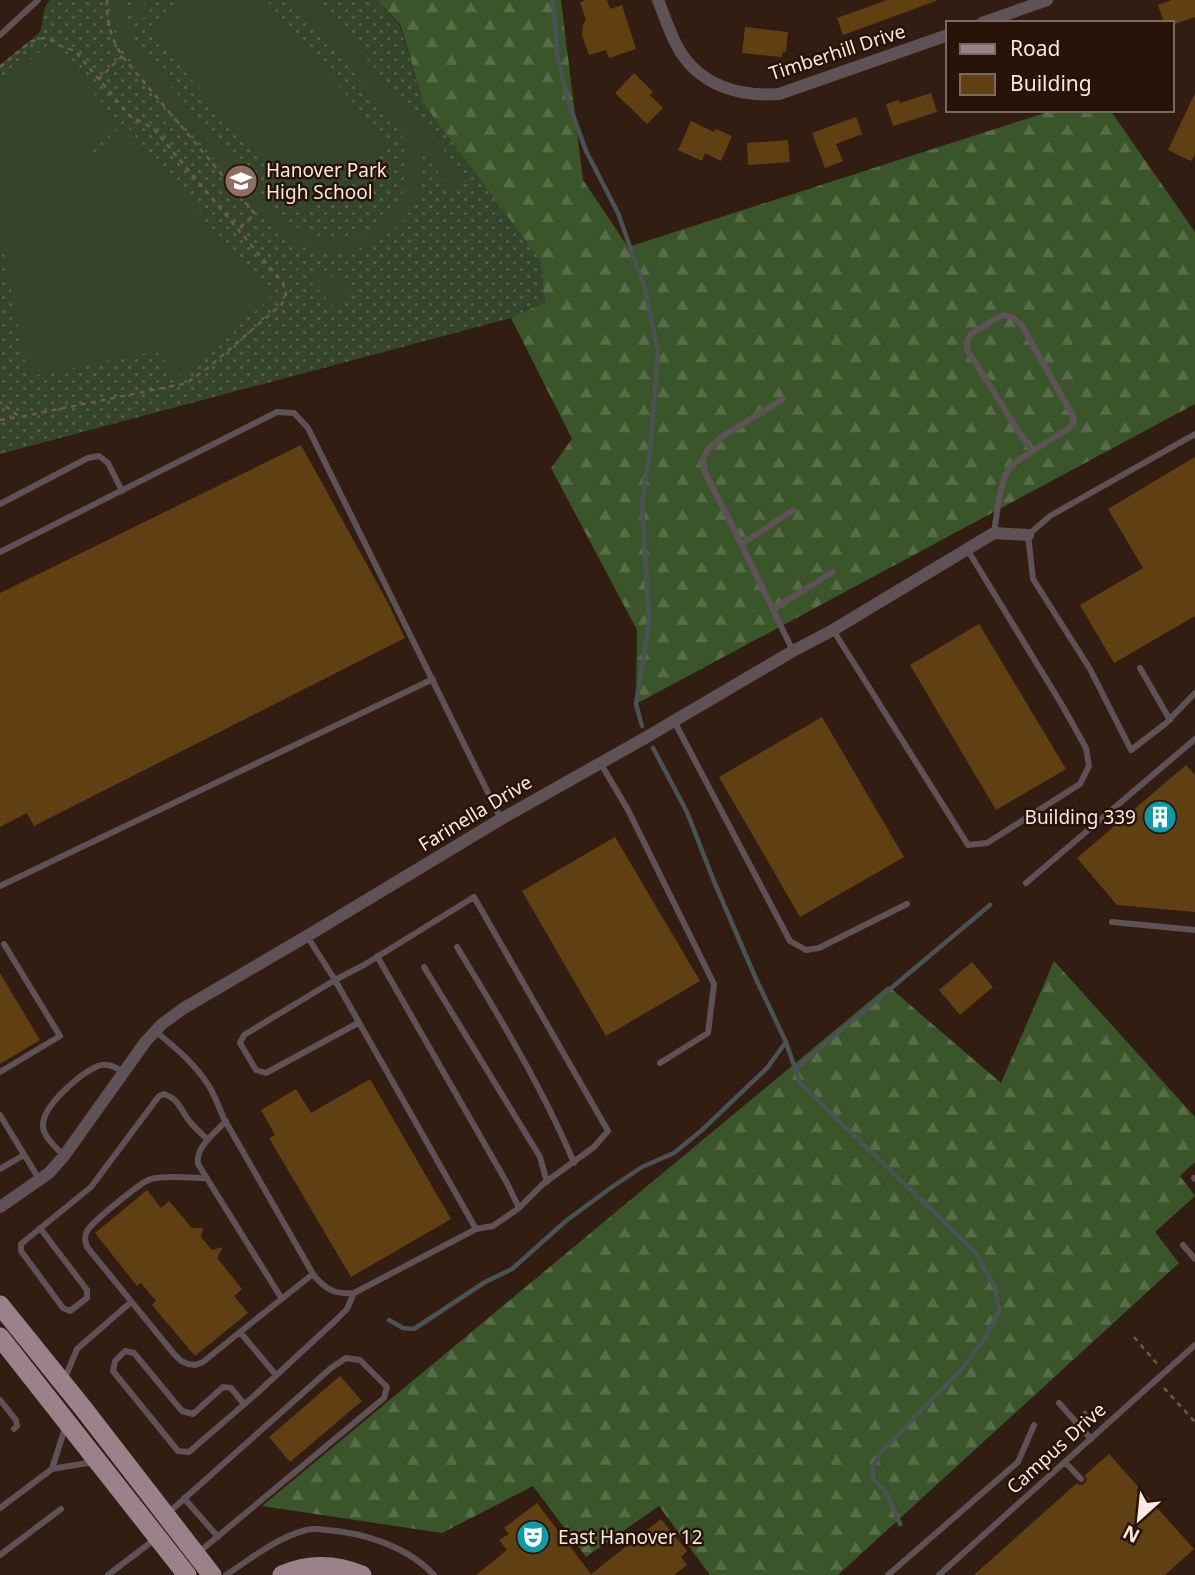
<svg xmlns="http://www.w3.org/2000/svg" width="1195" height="1575" font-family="'Noto Sans',sans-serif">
  <defs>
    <pattern id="grass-dots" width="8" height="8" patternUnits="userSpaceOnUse" patternTransform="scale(1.75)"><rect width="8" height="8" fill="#35452c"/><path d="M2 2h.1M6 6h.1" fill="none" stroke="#53604a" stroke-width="1.8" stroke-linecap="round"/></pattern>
    <pattern id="forest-firs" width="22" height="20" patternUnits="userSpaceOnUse" patternTransform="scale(1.75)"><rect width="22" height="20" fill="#3a552a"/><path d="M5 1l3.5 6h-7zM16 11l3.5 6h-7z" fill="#576d49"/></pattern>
  </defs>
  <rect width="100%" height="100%" fill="#321d12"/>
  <path fill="url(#grass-dots)" d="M50 0H378L400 26 423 103 540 260 545 302 511 318 0 454V65L39 33C46 21 39 13 50 0Z"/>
  <path fill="url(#forest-firs)" d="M378 0H561L583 180 628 247 1054 110H1110L1195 232V404L636 704 637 630 551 468 572 439 511 318 545 302 540 260 423 103 401 26Z
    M1054 961 1195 1117V1162L1180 1176 1195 1196 1155 1232 1179 1263 838 1575H710L659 1506 586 1557 533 1486 442 1533 262 1506 888 986 1001 1083Z"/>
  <path fill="#35452c" d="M112 0H126C126 21 132 37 144 54L278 213C348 282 449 196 391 117L292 0H317L466 176 451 188 423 154C423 169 422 183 417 197 399 243 343 265 298 245 286 239 277 231 268 222L133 63C119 43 112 24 112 0Z
    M141 0 145 5 151 0H155L147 7 151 12 141 20 131 9Z
    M181 0H266L387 143 305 213 148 28Z
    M50 43 121 125 89 153 97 154 128 128 169 178 193 203 203 218 271 298 234 329V335L224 337 178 376 156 351 28 377 0 233V86Z
    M300 266 306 270 352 281 346 296 336 309 304 274 297 271Z"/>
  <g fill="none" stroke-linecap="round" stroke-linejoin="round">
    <path stroke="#4a5353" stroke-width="4.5" d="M553 0 557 53 567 98 586 151 618 213 645 289 658 351 651 440 642 503 649 622 636 704 642 726
      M653 748 687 812 713 879 756 979 786 1042 800 1083 975 1252 995 1287 999 1311 986 1337 959 1372 881 1452 873 1466V1479L887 1494 900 1524
      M795 1069 990 905
      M389 1320 403 1328 414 1329 485 1282 512 1269 567 1220 612 1187 642 1167 674 1153 702 1130 767 1068 786 1042"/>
  </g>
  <path fill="#604013" d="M586 0H607L610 9 622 5 636 49 609 58 606 50 589 55 582 35 583 24 586 20 580 2Z
    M887 0H936V1L843 35 837 18Z
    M1172 0H1195V17L1172 25V23H1164L1158 5Z
    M745 27 788 32 786 52 782 53V57L742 53Z
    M634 73 653 92 650 95 663 108 647 124 615 93Z
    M931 93 937 112 893 126 886 104 899 100 900 103Z
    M1195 93V154L1191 161 1168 150Z
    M856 117 862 134 836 144 843 161 825 168 812 133Z
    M691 121 714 132 716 129 732 136 721 161 705 153 702 161 678 150Z
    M788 140 790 162 748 165 747 143Z
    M301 445 387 601 405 638 34 826 27 813 0 827V593Z
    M1195 457V616L1114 663 1080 605 1143 568 1108 509Z
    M979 624 1066 769 996 810 910 665Z
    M822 717 904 857 800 917 719 777Z
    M1186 765 1195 775V912L1117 905 1077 858Z
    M615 837 700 981 606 1036 522 891Z
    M972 962 993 987 960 1015 939 990Z
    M0 973 40 1040 0 1064Z
    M370 1079 451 1219 351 1277 269 1138 275 1135 261 1110 296 1089 311 1113Z
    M147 1190 161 1208 169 1201 192 1228H203L201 1237 212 1250 223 1247 217 1258 242 1289 234 1296 248 1313 195 1356 152 1305 156 1301 141 1283 137 1286 95 1233Z
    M340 1376 362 1401 290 1462 269 1437Z
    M1109 1454 1194 1549 1165 1575H974L1077 1483 1080 1485 1084 1484 1087 1480 1085 1475Z
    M537 1503 591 1574 661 1519 687 1551 681 1557 687 1565 674 1575H476L507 1550 499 1540 509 1534 504 1528Z"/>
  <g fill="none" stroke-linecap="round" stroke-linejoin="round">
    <path stroke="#6e5a51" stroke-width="2.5" stroke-dasharray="5 5" stroke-linecap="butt" d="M107 0C106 20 111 38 122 56L255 214 238 229
      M0 67 30 42 44 38 53 41 63 47 75 51 131 117 153 128 283 283 286 295 282 304 209 367 187 383 20 417 0 402
      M98 80 122 56
      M0 420 20 417
      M1134 1337 1159 1366
      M1164 1388 1195 1422
      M1084 1411 1094 1423"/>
    <path stroke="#5f5256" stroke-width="6" d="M0 35 38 0
      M783 399 723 436 707 450 703 461 705 473 730 521 793 651
      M1195 434 1050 516 1028 535 1033 579 1090 669 1131 750 1165 724 1195 693
      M0 504 88 458 99 456 108 463 122 491
      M994 533 999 498 1005 476 1011 465 1069 428 1074 422 1073 416 1021 324 1012 317 1002 315 971 334 967 341V350L1032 452
      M742 544 793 510
      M0 552 277 412 294 413 308 428 501 819
      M773 609 833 572
      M833 630 968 845 987 843 1080 784 1089 766 1086 748 1062 705 967 549
      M1140 668 1170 720
      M674 721 790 941 806 950 819 948 907 904
      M601 764 628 810 714 984 708 1033 660 1063
      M1026 883 1195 739
      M0 886 433 679
      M1112 922 1195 930
      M457 947C499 1016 543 1089 574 1163
      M377 956 507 1183 519 1208
      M424 967 540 1157 547 1182
      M358 1023 266 1073 256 1070 240 1043 244 1035 335 980 476 1229
      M155 1031C176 1048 195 1064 209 1086 215 1096 219 1107 223 1117L313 1274C324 1289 336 1295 354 1293L476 1229 493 1226 519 1208 543 1184 594 1147 608 1131 474 897 364 965 335 980 307 936
      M0 1072 60 1036 4 944
      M0 1115 39 1179
      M226 1121C215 1133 195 1147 198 1164L282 1299
      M64 1156C57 1148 42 1136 43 1125 43 1105 81 1073 98 1066 107 1062 116 1068 124 1072
      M0 1169 24 1155
      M207 1178C190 1178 167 1175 151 1179 142 1181 92 1222 87 1231 84 1237 85 1241 87 1247L174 1354 181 1361 188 1364 195 1365 203 1362 240 1332
      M1194 1178 1195 1179
      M40 1228 87 1290V1298L70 1311 63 1308 21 1251V1244L91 1187 159 1096 164 1094C180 1099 181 1112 191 1123 196 1129 202 1134 208 1140
      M1183 1245 1195 1259
      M276 1375 240 1332 313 1274
      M65 1378 77 1349 131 1302
      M0 1400 16 1420 17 1426 14 1429
      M1059 1403 1091 1439
      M244 1404 231 1388 223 1387 193 1414 182 1411 134 1353 125 1351 115 1361 113 1371 178 1451 189 1452 255 1395 336 1320 347 1309 354 1293
      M65 1428 52 1469 87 1463 92 1464
      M1065 1462 1081 1479
      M184 1498 218 1537
      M0 1508 52 1469
      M167 1514 331 1368 346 1358 360 1360 387 1387 384 1398 199 1552
      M0 1555 61 1509
      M108 1575 154 1540
      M226 1575C252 1558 276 1538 306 1530 312 1528 320 1529 327 1530 365 1533 408 1547 434 1575
      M888 1575 1018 1462 1034 1425
      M939 1575 1195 1345"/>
    <path stroke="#5f5256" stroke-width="12" d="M658 0C664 15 669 31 677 46 698 85 738 97 779 94L948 35
      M982 23 1047 0
      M0 1207 49 1173 64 1156 146 1041 162 1024 184 1008 307 936 501 819 645 738 793 651 833 630 994 533 1028 535"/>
    <path stroke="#9b8189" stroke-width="19" d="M0 1305 83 1408 212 1575
      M0 1337 187 1575
      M282 1575C309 1563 335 1564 362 1575"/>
  </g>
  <defs>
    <symbol id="school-disc" viewBox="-11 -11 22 22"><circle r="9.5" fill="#8d6e63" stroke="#281308"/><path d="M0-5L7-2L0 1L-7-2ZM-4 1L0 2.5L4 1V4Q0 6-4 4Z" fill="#fff"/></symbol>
    <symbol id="building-disc" viewBox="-11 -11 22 22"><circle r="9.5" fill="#0f9aa8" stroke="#281308"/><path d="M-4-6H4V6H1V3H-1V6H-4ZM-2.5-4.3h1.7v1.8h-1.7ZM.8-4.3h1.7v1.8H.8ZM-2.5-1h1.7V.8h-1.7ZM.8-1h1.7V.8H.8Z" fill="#fff"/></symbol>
    <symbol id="theatre-disc" viewBox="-11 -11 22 22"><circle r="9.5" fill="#0f9aa8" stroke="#281308"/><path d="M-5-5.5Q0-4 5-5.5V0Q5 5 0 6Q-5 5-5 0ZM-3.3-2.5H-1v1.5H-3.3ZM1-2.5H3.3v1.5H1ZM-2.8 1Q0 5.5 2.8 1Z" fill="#fff"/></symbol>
  </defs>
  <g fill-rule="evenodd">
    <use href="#school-disc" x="222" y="162" width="38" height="38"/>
    <use href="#building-disc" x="1141" y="798" width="38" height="38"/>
    <use href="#theatre-disc" x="514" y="1518" width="38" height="38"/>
  </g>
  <g text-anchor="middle" stroke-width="5" stroke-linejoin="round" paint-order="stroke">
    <g font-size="19" fill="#f7e8e1" stroke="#281308">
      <text transform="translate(837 52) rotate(-18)" y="7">Timberhill Drive</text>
      <text transform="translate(475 813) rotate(-31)" y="7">Farinella Drive</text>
      <text transform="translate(1056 1448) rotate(-42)" y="7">Campus Drive</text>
    </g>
    <g font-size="19" fill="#f7e8e1" stroke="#281308" text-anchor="start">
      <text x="266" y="177">Hanover Park<tspan x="266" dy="22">High School</tspan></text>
      <text x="1136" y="824" text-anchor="end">Building 339</text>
      <text x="558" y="1544">East Hanover 12</text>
    </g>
  </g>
  <rect x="946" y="21" width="228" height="91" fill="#281308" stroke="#7b685f" stroke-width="2"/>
  <rect x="960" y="44" width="35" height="10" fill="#9b8189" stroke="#7b685f" stroke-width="2"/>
  <text x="1010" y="56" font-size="21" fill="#f7e8e1">Road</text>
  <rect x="960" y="74" width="35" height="21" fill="#604013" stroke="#7b685f" stroke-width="2"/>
  <text x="1010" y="91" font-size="21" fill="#f7e8e1">Building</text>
  <g transform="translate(1139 1519) rotate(207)" stroke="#281308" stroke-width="5" paint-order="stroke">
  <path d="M0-5L12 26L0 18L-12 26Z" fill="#f7e8e1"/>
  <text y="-10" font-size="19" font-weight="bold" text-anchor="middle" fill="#f7e8e1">N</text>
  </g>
</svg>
